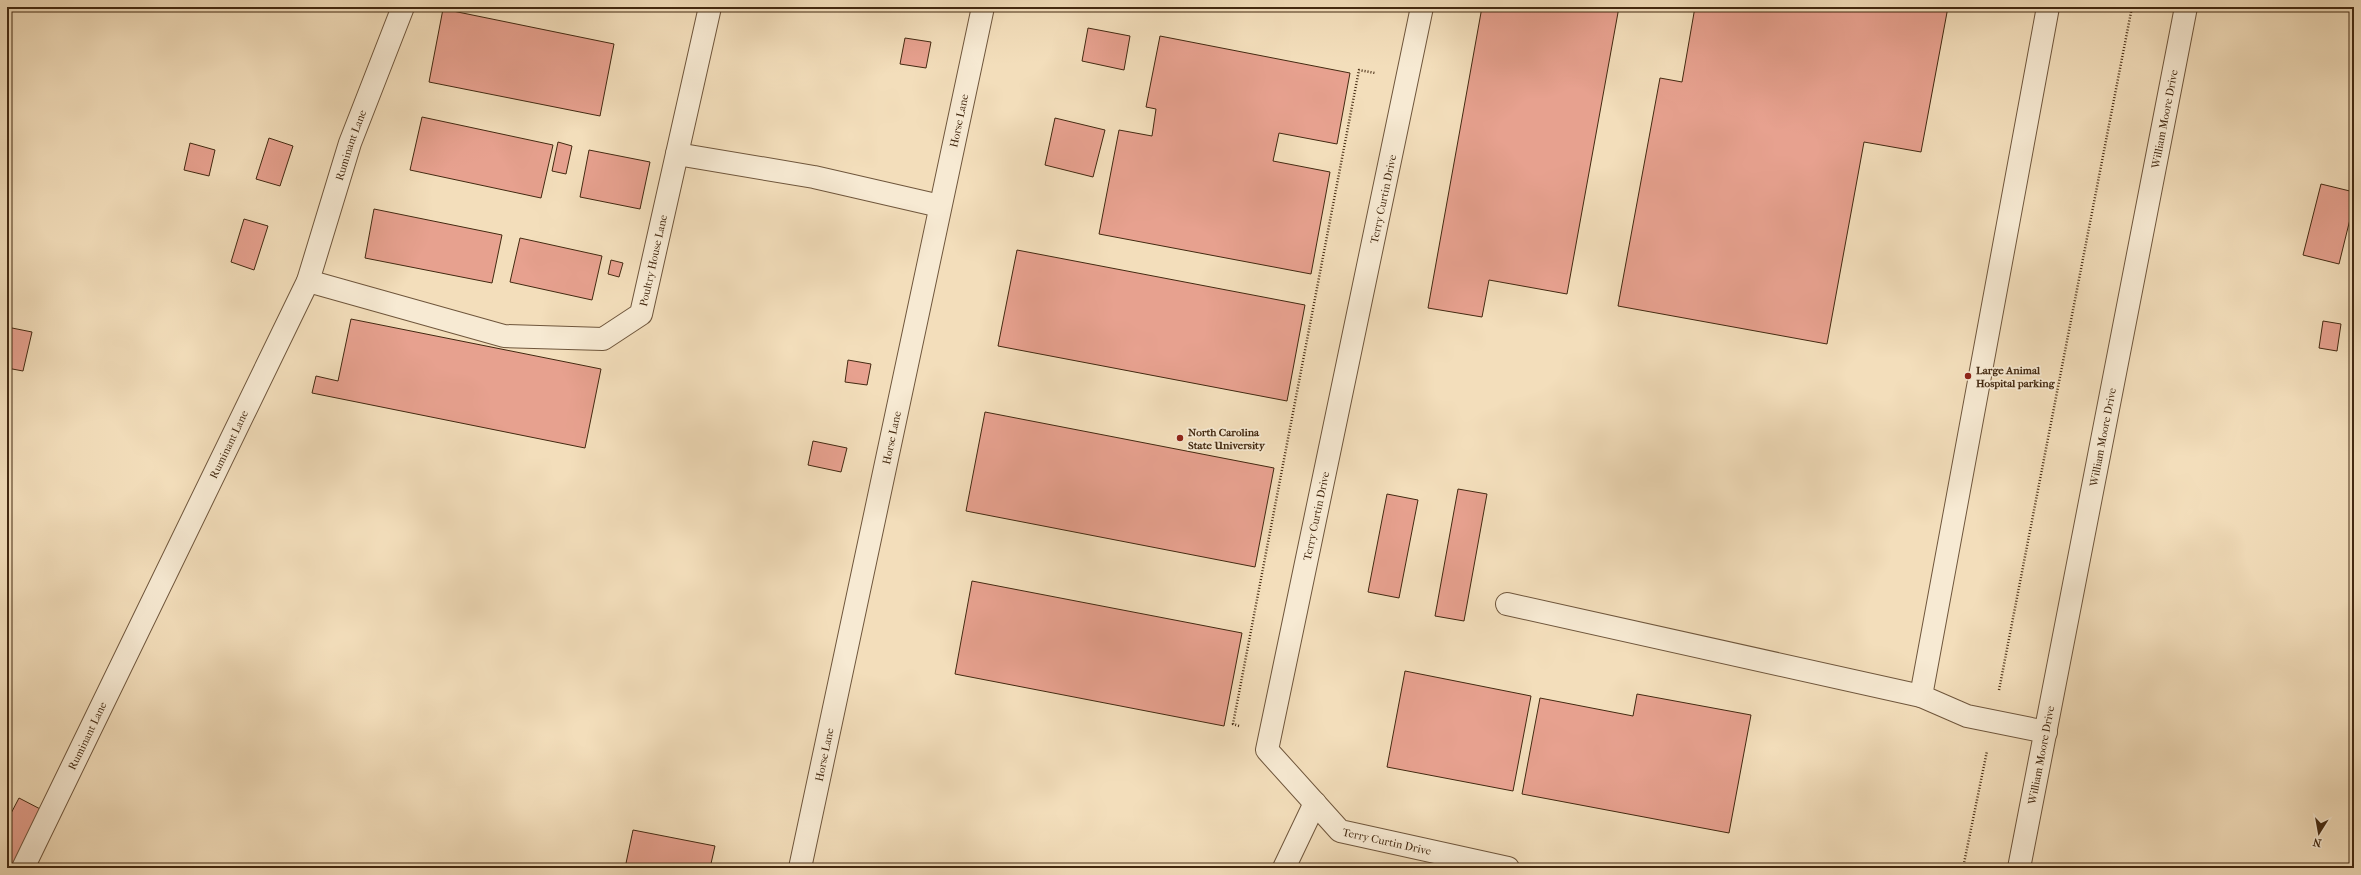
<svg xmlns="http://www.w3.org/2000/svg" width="2361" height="875" font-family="'IM FELL French Canon',serif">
  <rect width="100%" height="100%" fill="#f3debb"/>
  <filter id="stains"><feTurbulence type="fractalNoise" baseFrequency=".005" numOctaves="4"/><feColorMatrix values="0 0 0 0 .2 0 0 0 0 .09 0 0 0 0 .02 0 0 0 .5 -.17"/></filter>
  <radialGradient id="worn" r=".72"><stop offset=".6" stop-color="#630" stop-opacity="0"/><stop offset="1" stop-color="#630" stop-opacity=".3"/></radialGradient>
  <path fill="#e7a18f" stroke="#432911" d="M1482 7H1619L1567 294 1489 280 1482 317 1428 308Z
    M1695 7H1948L1921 152 1864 142 1827 344 1618 306 1660 78 1682 82Z
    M443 9 614 44 600 116 429 82Z
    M1088 28 1130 36 1124 70 1082 61Z
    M1160 36 1350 73 1337 144 1279 133 1273 161 1330 172 1311 274 1099 234 1119 130 1152 136 1156 109 1146 107Z
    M905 38 931 42 926 68 900 64Z
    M422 117 553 145 541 198 410 170Z
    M1055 118 1105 130 1093 177 1045 165Z
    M269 138 293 146 280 186 256 179Z
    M558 142 572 146 566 174 552 171Z
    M190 143 215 150 209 176 184 170Z
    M589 150 650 162 640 209 580 197Z
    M2321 184 2354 192V203L2339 264 2303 255Z
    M374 209 502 235 492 283 365 258Z
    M244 219 268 226 254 270 231 262Z
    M520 238 602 256 592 300 510 282Z
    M1017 250 1305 305 1287 401 998 346Z
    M611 260 623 263 619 277 608 274Z
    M351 319 601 369 585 448 312 393 316 376 338 381Z
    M2323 321 2341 324 2337 351 2319 348Z
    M7 327 32 332 23 371 7 368Z
    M848 360 871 364 867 385 845 382Z
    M985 412 1274 468 1255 567 966 511Z
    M813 441 847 448 841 472 808 465Z
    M1458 489 1487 494 1464 621 1435 616Z
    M1387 494 1418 500 1399 598 1368 592Z
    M972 581 1242 633 1224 726 955 674Z
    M1405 671 1531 696 1513 791 1387 767Z
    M1637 694 1751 715 1729 833 1522 794 1540 698 1633 716Z
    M19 798 46 812 18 868H7V821Z
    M633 830 715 846 710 868H625Z"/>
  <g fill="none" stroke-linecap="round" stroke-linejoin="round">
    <defs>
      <g id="lane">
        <path d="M677 154 814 177 940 206"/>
        <path id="s1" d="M308 281 504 336 603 339 641 314 710 7"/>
        <path d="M1507 604 1921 696"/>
        <path d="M2046 732 1967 716 1921 696 2048 7"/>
        <path id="s2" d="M23 868 308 281 350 143 403 7"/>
        <path id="s3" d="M800 868 983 7"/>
        <path d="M1284 868 1315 803"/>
      </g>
      <g id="street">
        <path id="s4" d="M1422 7 1267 750 1340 831 1508 868"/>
        <path id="s5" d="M2019 868 2186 7"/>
      </g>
    </defs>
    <use href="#lane" stroke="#6f563c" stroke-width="24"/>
    <use href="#street" stroke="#6f563c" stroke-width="24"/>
    <path stroke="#432911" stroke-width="2.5" stroke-dasharray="1 2" stroke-linecap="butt" d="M1999 690 2132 7
      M1239 726 1233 724 1359 70 1375 73
      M1963 868 1987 751"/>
    <use href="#lane" stroke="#f7ead3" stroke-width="22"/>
    <use href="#street" stroke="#f7ead3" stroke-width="22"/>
  </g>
  <g fill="#8f2418" stroke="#f7ead3" stroke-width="1.5">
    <circle cx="1968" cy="376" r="4"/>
    <circle cx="1180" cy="438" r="4"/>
  </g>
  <g text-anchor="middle" stroke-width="3.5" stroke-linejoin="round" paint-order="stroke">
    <g font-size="11" fill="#432911" stroke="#f7ead3">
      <text dy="4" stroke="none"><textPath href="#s5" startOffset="763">William Moore Drive</textPath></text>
      <text dy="4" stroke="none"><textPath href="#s3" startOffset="764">Horse Lane</textPath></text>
      <text dy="4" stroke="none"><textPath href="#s2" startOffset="795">Ruminant Lane</textPath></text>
      <text transform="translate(1383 199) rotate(-78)" y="4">Terry Curtin Drive</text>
      <text dy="4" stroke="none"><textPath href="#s1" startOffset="403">Poultry House Lane</textPath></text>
      <text dy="4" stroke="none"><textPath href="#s3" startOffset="440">Horse Lane</textPath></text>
      <text dy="4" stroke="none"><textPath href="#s5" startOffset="439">William Moore Drive</textPath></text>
      <text dy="4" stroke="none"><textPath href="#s2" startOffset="471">Ruminant Lane</textPath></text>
      <text transform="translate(1316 516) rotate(-78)" y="4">Terry Curtin Drive</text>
      <text dy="4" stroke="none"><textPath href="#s2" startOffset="147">Ruminant Lane</textPath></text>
      <text dy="4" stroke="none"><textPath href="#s3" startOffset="116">Horse Lane</textPath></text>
      <text dy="4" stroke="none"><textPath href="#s5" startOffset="115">William Moore Drive</textPath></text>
      <text dy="4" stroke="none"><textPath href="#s4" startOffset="916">Terry Curtin Drive</textPath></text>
    </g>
    <g font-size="11" font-weight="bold" fill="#432911" stroke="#f7ead3" text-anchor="start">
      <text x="1976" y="374">Large Animal<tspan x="1976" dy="13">Hospital parking</tspan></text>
      <text x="1188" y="436">North Carolina<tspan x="1188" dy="13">State University</tspan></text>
    </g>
  </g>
  <rect width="2361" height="875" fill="none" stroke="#f3debb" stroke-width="24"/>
  <rect x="8" y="8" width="2345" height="859" fill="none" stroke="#432911" stroke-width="2"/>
  <rect x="12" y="12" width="2337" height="851" fill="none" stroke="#432911"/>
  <g transform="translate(2319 833) rotate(191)" stroke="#f7ead3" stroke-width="3" paint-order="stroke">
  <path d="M0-3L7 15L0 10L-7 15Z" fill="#432911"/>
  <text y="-6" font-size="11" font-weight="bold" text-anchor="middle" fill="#432911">N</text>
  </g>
  <rect width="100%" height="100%" filter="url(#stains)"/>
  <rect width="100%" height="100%" fill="url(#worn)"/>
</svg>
